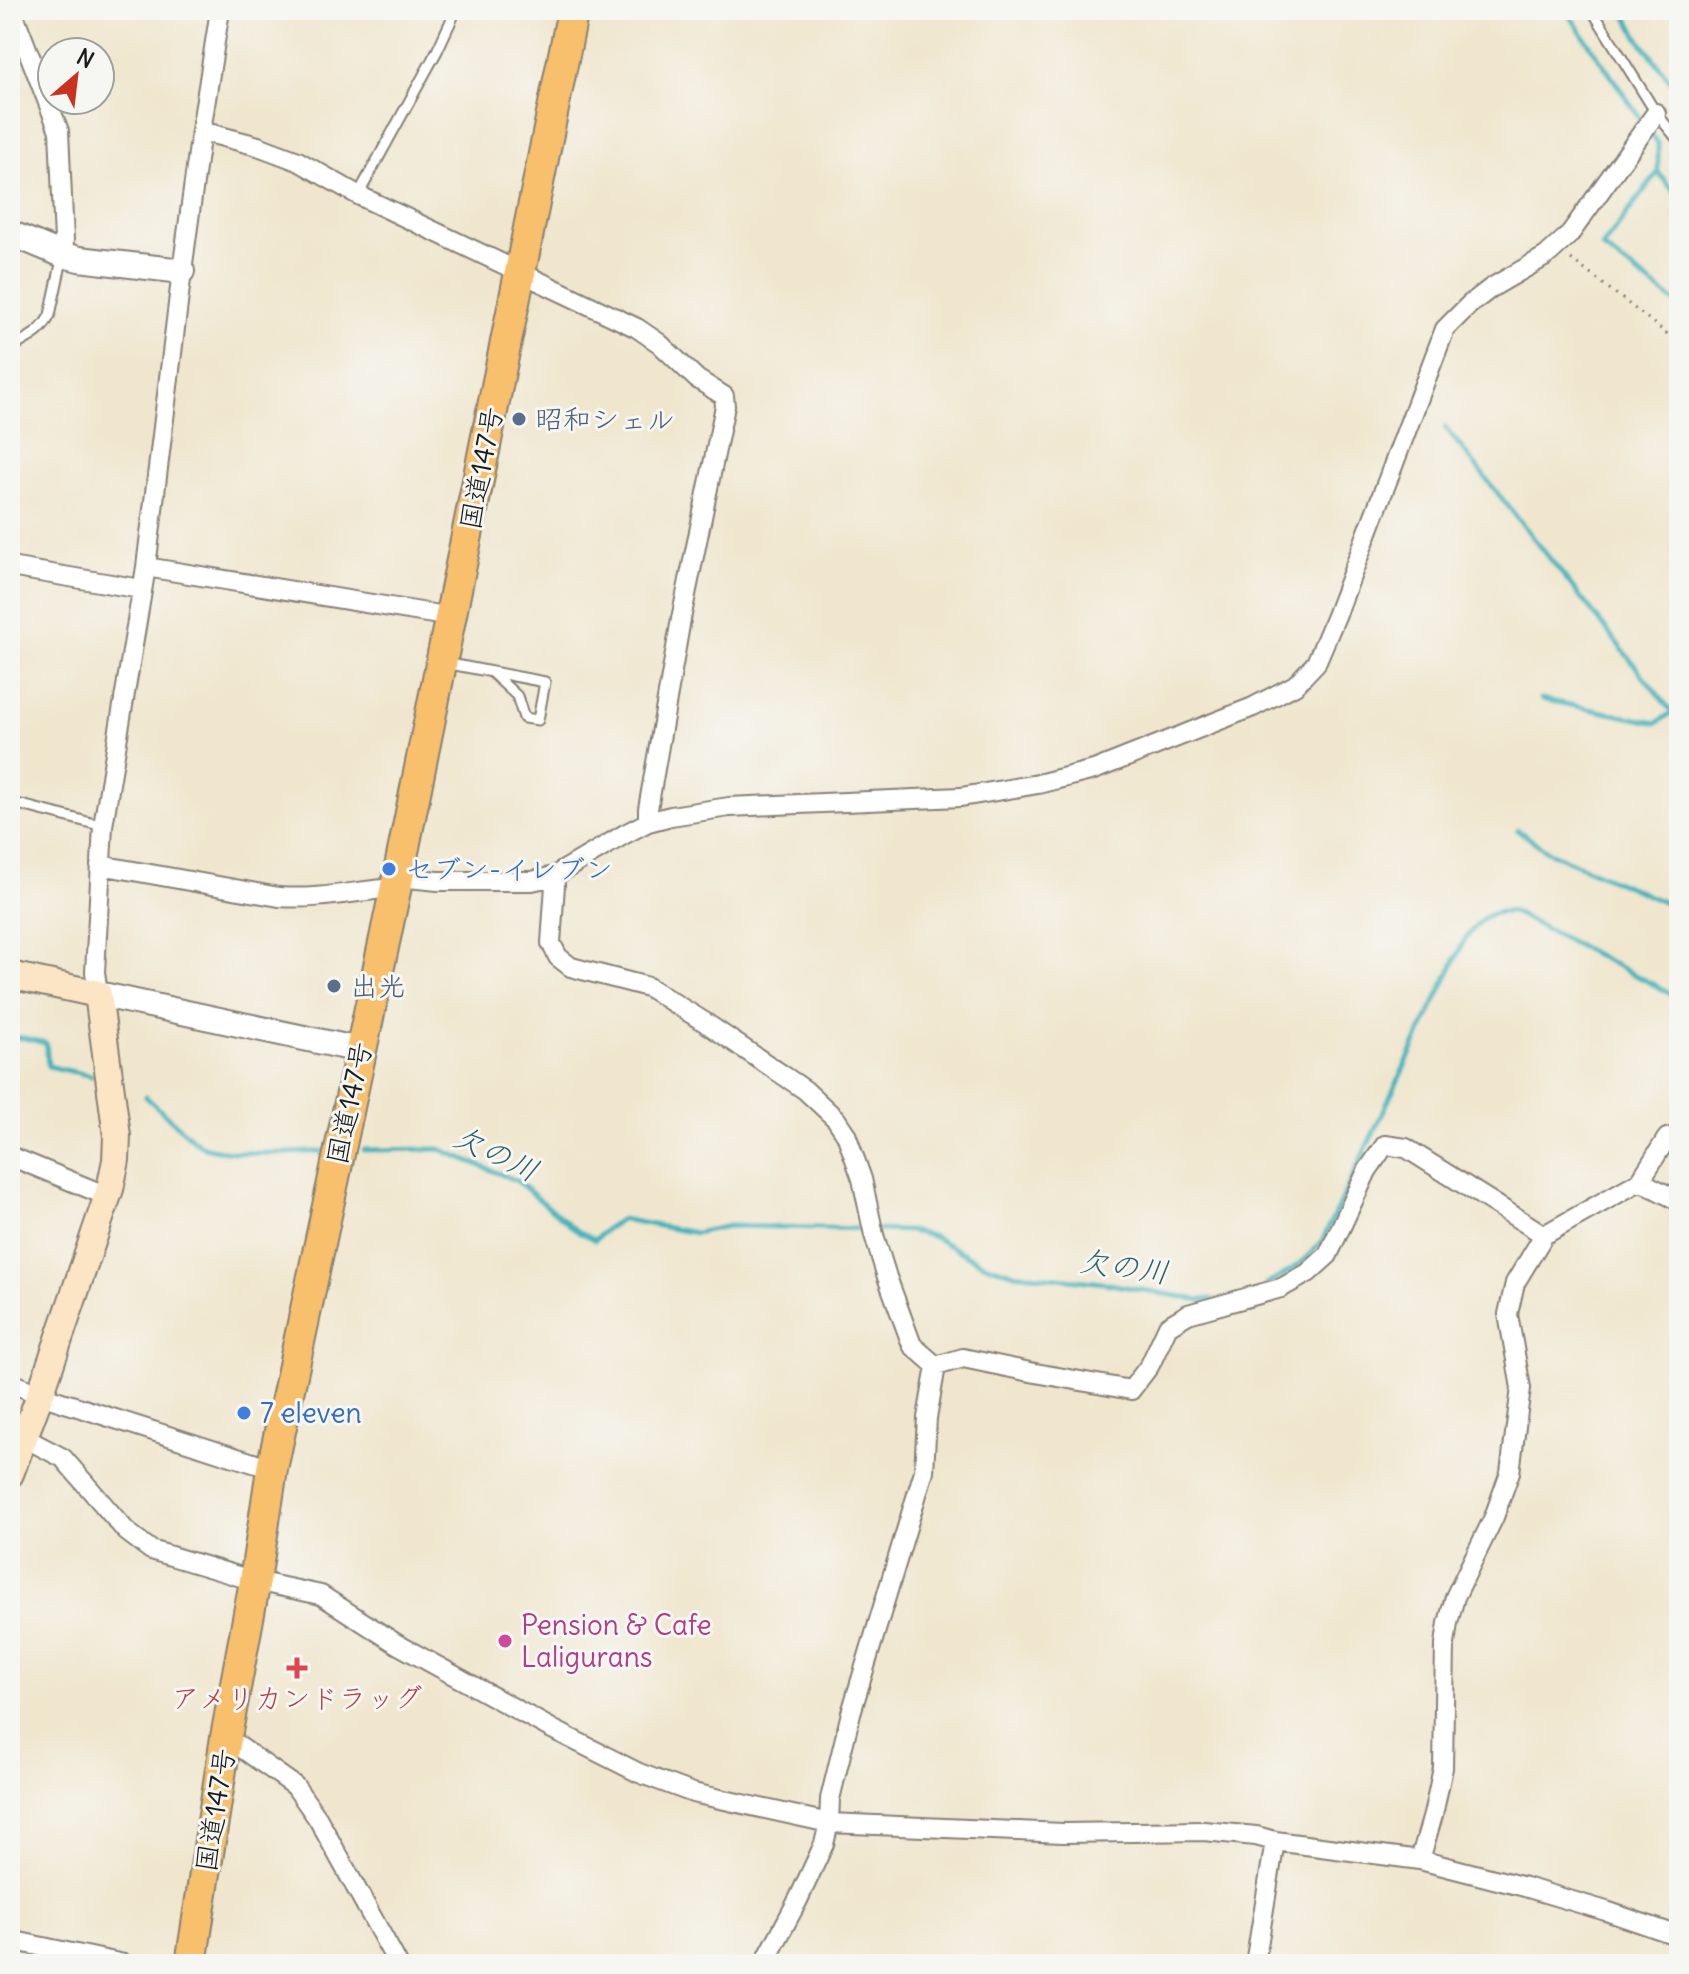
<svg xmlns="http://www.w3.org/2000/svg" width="1689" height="1974" font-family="Delius,'Klee One',sans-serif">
  <rect width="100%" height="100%" fill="#f6f6f2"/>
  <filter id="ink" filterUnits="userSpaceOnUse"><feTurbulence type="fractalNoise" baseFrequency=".0125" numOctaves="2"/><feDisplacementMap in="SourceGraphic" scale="16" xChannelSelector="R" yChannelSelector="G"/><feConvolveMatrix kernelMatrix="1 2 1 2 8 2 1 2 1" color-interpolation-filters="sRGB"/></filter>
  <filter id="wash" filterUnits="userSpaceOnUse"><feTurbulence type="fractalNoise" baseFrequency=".006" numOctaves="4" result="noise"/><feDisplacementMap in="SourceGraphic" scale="32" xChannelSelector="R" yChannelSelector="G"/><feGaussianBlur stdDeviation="1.8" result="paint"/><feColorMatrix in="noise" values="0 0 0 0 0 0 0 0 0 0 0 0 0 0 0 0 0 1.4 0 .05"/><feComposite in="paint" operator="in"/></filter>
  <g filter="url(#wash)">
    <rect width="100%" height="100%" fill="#f0e6ce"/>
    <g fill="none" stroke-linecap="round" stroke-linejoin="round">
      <path stroke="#43b2bc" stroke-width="5" d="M1566 10 1658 144V172L1679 198
        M1623 10 1641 42 1679 92
        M1658 172 1602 247 1679 305
        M1445 427 1672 712 1679 713
        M1541 699 1657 723 1672 712
        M1518 830 1547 851 1679 909
        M10 1037 24 1038 46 1043 48 1066 92 1076
        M146 1097 199 1145C227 1157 294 1153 326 1151
        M364 1150 440 1149 517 1181 576 1230 595 1240 607 1228 622 1219 695 1233 729 1226 867 1229
        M877 1230 910 1231 932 1236 981 1263 1012 1273 1104 1283 1199 1300 1212 1299
        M1267 1284C1290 1273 1308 1259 1323 1239L1463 943C1477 921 1486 910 1513 912L1668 992 1679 1002"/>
    </g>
  </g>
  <g filter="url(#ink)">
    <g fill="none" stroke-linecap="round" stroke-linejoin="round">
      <defs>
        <path id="service" d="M1592 10 1656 113 1679 141
          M358 195 437 51 456 10
          M10 350C27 336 39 337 50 315L63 255
          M445 663 545 682 538 720 524 718 517 696 491 672
          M10 802 103 826"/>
        <path id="minor" d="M12 10 59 131 64 240 63 255
          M201 131 258 146 298 161 358 195 637 328 659 343 697 379 724 396 725 406 681 619 648 809V822
          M10 567 141 589
          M146 567 451 617
          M100 865 279 897C318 900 356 891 394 888
          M554 876 555 885 551 943 558 957 571 967 648 987 703 1021 805 1090 836 1119 846 1134 862 1179 874 1235 887 1277 912 1345 936 1366
          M398 877 438 881H532L554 876 625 834 648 822 671 816 729 807 961 797 1038 784 1094 770 1253 707 1295 685 1316 663 1336 616 1445 329 1469 305 1491 288 1546 256 1569 235 1656 113
          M98 994 95 972 103 826 146 567 182 271 201 131 220 10
          M10 1156 107 1196
          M1640 1181 1679 1201
          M936 1366 963 1358 1030 1372 1131 1390 1150 1365 1168 1326 1188 1314 1281 1288 1308 1273 1328 1255 1367 1171 1385 1145 1406 1148 1544 1235
          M10 1382 40 1395 272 1469
          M23 1437 63 1458 126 1531 151 1550 255 1581 321 1595 397 1644 552 1729 639 1773 693 1793 829 1823 1063 1833 1204 1831 1256 1836 1275 1841 1420 1860 1525 1887 1606 1911 1679 1936
          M226 1737 295 1786 318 1819 398 1964
          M1420 1860 1433 1815 1443 1768 1445 1644 1448 1623 1455 1597 1494 1517 1510 1472 1521 1388 1508 1314 1515 1283 1544 1235 1640 1181 1667 1138 1679 1135
          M10 1940 124 1964
          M764 1964 798 1900 824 1844 829 1823 830 1799 851 1713 924 1471 927 1418 936 1366
          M1255 1964 1275 1841"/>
        <path id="tertiary" d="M10 233 63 255 79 259 182 271
          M98 994 360 1050"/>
        <path id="secondary" d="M10 975 98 994 117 1136 116 1160 110 1189 40 1395 10 1474"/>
        <path id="trunk" d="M191 1964 226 1737 255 1581 272 1469 398 877 573 10"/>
      </defs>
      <use href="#service" stroke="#868175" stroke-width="13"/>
      <use href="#minor" stroke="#868175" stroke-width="22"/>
      <use href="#tertiary" stroke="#868175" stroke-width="28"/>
      <use href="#secondary" stroke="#868175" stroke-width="30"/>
      <use href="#trunk" stroke="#868175" stroke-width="34"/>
      <path stroke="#868175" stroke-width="3" stroke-dasharray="2 6" stroke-linecap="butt" d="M1571 259 1679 343"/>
      <use href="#service" stroke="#fff" stroke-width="9"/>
      <use href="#minor" stroke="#fff" stroke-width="18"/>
      <use href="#tertiary" stroke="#fff" stroke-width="24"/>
      <use href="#secondary" stroke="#fce5c4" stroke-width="26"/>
      <use href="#trunk" stroke="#f8bf6c" stroke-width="30"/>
    </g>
  </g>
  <g fill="#5c6f8a" stroke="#f6f6f2" stroke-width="3">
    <circle cx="519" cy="419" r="8"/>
    <circle cx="334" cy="986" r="8"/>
  </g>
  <g fill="#3f7fe0" stroke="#f6f6f2" stroke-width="3">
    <circle cx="389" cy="869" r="8"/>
    <circle cx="244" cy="1413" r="8"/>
  </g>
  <circle fill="#d1479c" stroke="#f6f6f2" stroke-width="3" cx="505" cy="1641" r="8"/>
  <path fill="#e0444e" stroke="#f6f6f2" stroke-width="3" d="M293 1656h8v8h8v8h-8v8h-8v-8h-8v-8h8z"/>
  <g text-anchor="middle" stroke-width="6" stroke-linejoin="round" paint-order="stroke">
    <g font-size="28" fill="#4e5e75" stroke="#f6f6f2" text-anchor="start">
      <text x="535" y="429">昭和シェル</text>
      <text x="350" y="996">出光</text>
    </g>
    <g font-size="28" fill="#1c1c1c" stroke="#f6f6f2">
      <text transform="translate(481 468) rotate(-79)" y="10">国道147号</text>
      <text transform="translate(349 1103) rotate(-78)" y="10">国道147号</text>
      <text transform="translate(215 1810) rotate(-81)" y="10">国道147号</text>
    </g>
    <g font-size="28" fill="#366cbe" stroke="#f6f6f2" text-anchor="start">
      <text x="405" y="879">セブン-イレブン</text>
      <text x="260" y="1423">7 eleven</text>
    </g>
    <g font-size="28" fill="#b23c85" stroke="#f6f6f2" text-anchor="start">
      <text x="521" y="1635">Pension &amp; Cafe<tspan x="521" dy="32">Laligurans</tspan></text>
    </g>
    <g font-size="28" fill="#be3a42" stroke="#f6f6f2">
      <text x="297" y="1708">アメリカンドラッグ</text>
    </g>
    <g font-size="30" font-style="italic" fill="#2e6064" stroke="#f6f6f2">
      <text transform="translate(496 1154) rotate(25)" y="10">欠の川</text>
      <text transform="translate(1124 1267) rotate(8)" y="10">欠の川</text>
    </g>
  </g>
  <rect width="1689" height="1974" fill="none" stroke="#f6f6f2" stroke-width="40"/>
  <g transform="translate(76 76) rotate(28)"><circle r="38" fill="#f6f6f2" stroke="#9f9f9c" stroke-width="2"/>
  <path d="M0-6L14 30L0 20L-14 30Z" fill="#c8321e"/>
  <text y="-12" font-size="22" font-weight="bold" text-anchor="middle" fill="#1c1c1c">N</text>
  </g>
</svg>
